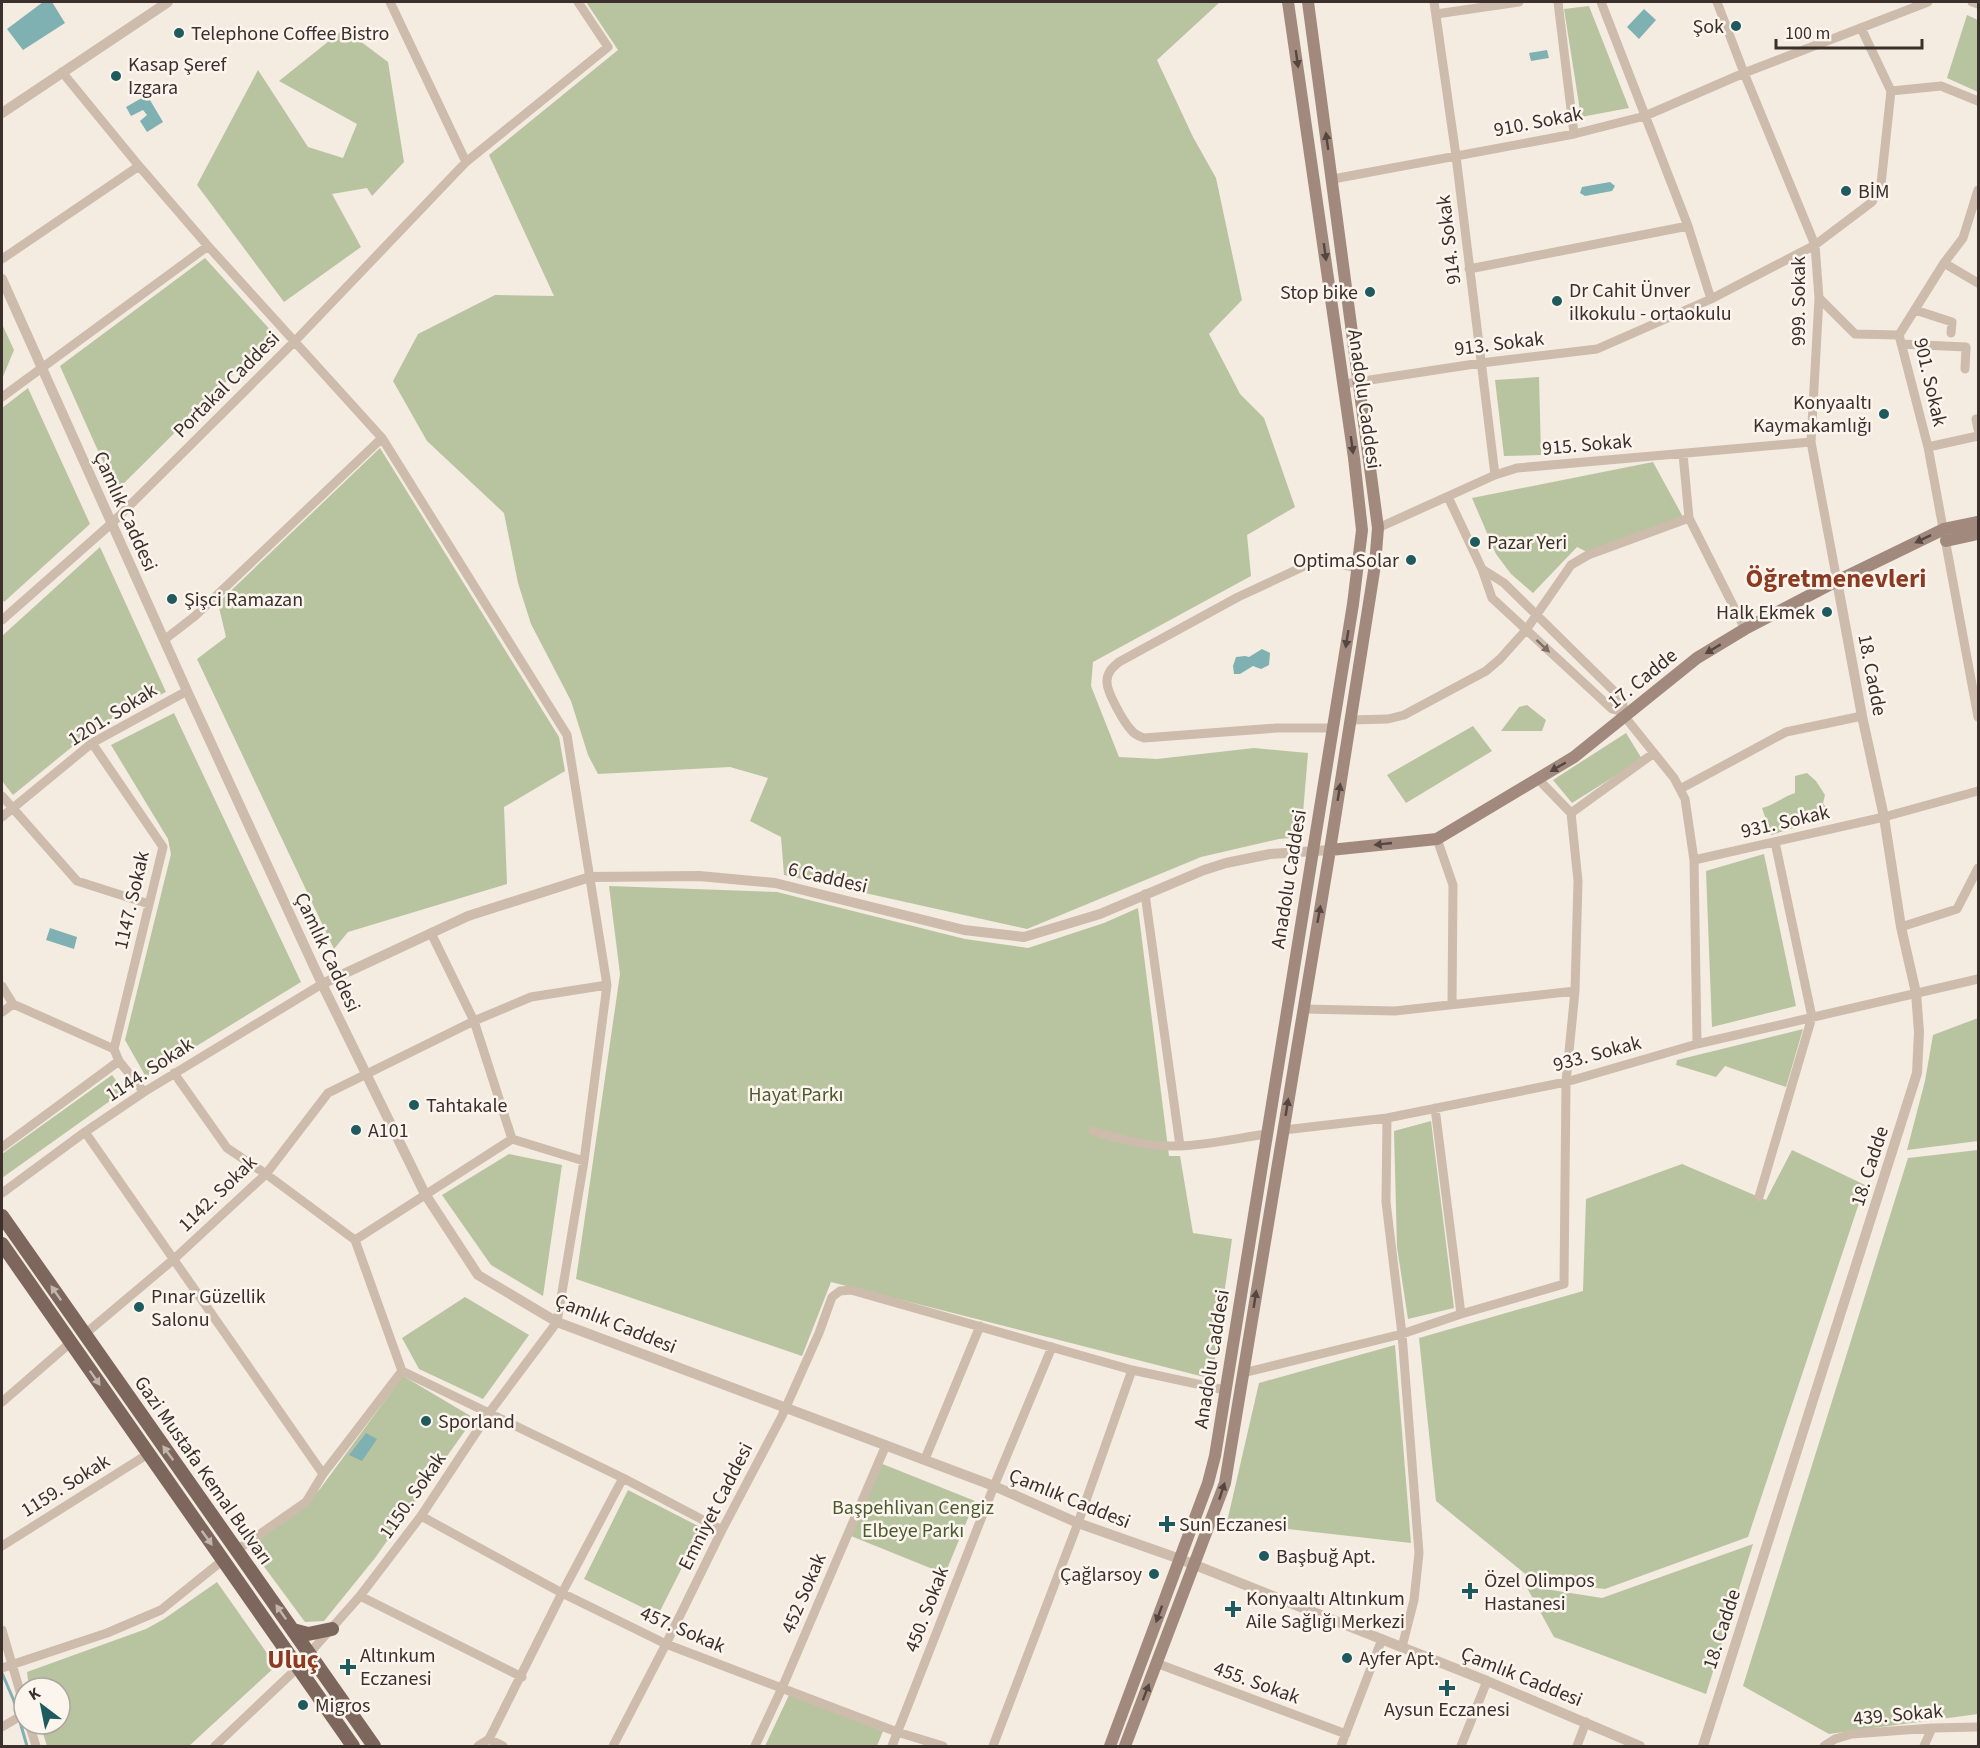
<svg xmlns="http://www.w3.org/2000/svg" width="1980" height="1748" font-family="'Source Sans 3',sans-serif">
  <rect width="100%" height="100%" fill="#f4ebe1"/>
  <path fill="#b8c4a0" d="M586 2H1220L1157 60 1193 137 1216 178 1242 300 1209 334 1240 394 1264 418 1295 507 1247 535 1251 576 1093 662 1091 686 1119 757 1157 759 1254 748 1308 753 1301 837 1279 839 1201 857 1027 929 784 875 781 837 750 821 768 778 730 767 598 774 588 755 571 701 531 624 518 583 504 513 427 441 393 381 418 334 495 295 554 296 489 155 618 50Z
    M1589 6 1629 108 1581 117 1564 9Z
    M1967 15 1978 20V92L1947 78Z
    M344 29 388 62 404 162 372 196 367 188 332 194 361 247 284 302 197 185 258 70 308 147 343 158 357 124 279 81Z
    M205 258 274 334 116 491 60 366Z
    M2 324 14 350 2 379Z
    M1539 377 1541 455 1504 456 1495 380Z
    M28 388 90 524 4 602 2 599V408Z
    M380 448 559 737 565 771 504 807 507 884 348 932 334 949 197 659 226 637 218 603Z
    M1653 462 1683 517 1587 552 1577 547 1533 593 1511 574 1496 554 1472 498Z
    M100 547 166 692 100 724 13 795 2 781V636Z
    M1527 705 1546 720 1542 731H1501L1519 707Z
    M174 713 301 982 146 1077 125 1040 171 854 168 839 111 745Z
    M1473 726 1492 751 1406 803 1387 775Z
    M1626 733 1642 759 1572 803 1553 780Z
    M1807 773 1816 781 1825 795 1823 803 1831 816 1771 835 1762 808C1775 805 1782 797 1795 793V776Z
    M1764 854 1796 1006 1712 1027 1706 871Z
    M609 886 777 892 965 939 1028 948 1104 923 1138 908 1169 1156H1180L1193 1233 1232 1239 1212 1379 831 1282 802 1356 576 1279 620 974Z
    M1978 1018V1141L1907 1150 1925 1081 1933 1035Z
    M1803 1029 1786 1087 1725 1066 1716 1077 1676 1065 1677 1060Z
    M112 1075 124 1091 2 1178V1154Z
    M1431 1121 1454 1308 1408 1319 1397 1247 1394 1131Z
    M1792 1150 1865 1185 1748 1537 1605 1589 1534 1581 1436 1501 1419 1338 1583 1291 1586 1199 1682 1164 1766 1200Z
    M1978 1150V1714L1829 1734 1743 1686 1908 1158Z
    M509 1154 562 1165 543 1296 491 1265 442 1195Z
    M465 1297 529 1335 483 1399 419 1369 402 1338Z
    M1395 1345 1411 1543 1227 1522 1259 1383Z
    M403 1376 474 1418 375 1558 324 1621 305 1622 248 1545 306 1504 320 1489Z
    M880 1463 975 1501 945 1574 851 1536Z
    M628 1490 702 1528 658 1615 584 1579Z
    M1753 1544 1706 1694 1554 1637 1526 1586 1602 1598Z
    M217 1582 276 1666 189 1746H47L40 1724H60V1688H29L27 1672 146 1629 164 1619Z
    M789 1695 883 1731 877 1746H765Z"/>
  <path fill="#7fb0b2" d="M43 2H52L65 23 23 50 7 29Z
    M1644 9 1656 20 1639 39 1627 27Z
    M1547 50 1549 58 1531 61 1529 53Z
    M147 95 163 122 147 132 140 121 147 115 143 110 131 116 126 107Z
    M1610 182 1615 186 1612 191 1585 196 1580 193 1582 187Z
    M1262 649 1270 653 1269 665 1261 669 1253 666 1240 674H1234L1233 666 1236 657 1245 656 1249 657Z
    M50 928 77 937 74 949 46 940Z
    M366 1433 377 1439 362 1461 349 1455Z"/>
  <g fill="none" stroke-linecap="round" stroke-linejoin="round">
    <path stroke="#7fb0b2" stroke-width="3" d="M2 1673 14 1701 27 1746"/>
    <path stroke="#cdbbac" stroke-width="9" d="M390 2 466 162
      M1434 2 1456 156 1495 475
      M1558 2 1574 134
      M1601 2 1688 226 1711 299
      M1717 2 1744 73 1815 245 1819 298 1811 442 1837 581
      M1972 2 1978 4
      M1436 14 1519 2
      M62 72 139 166 208 246 382 438 567 735 607 985 584 1161 557 1322 489 1413 421 1516 360 1596 291 1674 215 1746
      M1891 91 1941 86 1978 101
      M1333 179 1574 134 1645 116 1744 73 1928 2
      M1978 190 1963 238 1944 263 1899 335 1928 447 1978 717
      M2 259 139 166
      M1944 263 1978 283
      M1469 269 1688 226
      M1819 298 1855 334 1899 335
      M1915 310 1952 322 1951 333
      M1901 344 1966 347 1965 369
      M1344 384 1481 363 1597 349 1711 299 1815 245 1872 202 1881 184 1891 91 1861 28
      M2 397 208 246
      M1976 419 1978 429
      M1928 447 1978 436
      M1683 454 1689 518 1745 629
      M1448 497 1482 569 1492 598 1612 709 1623 712
      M1378 528 1495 475 1517 468 1811 442
      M1482 569 1504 583 1623 700V712L1625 717 1674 778 1685 799 1694 860 1697 1044
      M2 620 112 523 295 341 466 162 608 47 578 2
      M164 640 195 616 382 438
      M1350 720 1388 719 1404 715 1486 671 1500 659 1526 630 1571 565 1588 555 1689 518
      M1333 728H1277L1144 738C1139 736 1135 735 1132 731 1124 723 1106 691 1107 681 1107 672 1113 667 1119 662L1238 597 1311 563 1330 562 1358 568
      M92 743 163 847 114 1049
      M1680 789 1786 732 1862 716
      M2 796 77 881 149 904
      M1571 813 1654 753
      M2 817 92 743 187 691
      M1437 839 1453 885 1452 1004
      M1694 860 1884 817 1978 791
      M1145 894 1180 1146
      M1901 927 1957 909 1978 868
      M431 933 474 1021 512 1139
      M2 986 13 1004
      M1303 1009 1395 1011 1575 991
      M2 1012 13 1004 114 1049 119 1061 144 1092
      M174 1073 227 1148 266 1174 355 1240 402 1371 623 1478 722 1530
      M1435 1108 1461 1314
      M1387 1118 1386 1202 1402 1334 1419 1553 1414 1600 1402 1647
      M1284 1130 1387 1118 1566 1082 1697 1044 1978 979
      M1093 1131C1121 1140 1150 1147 1179 1146 1208 1145 1238 1138 1267 1134
      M85 1132 323 1474
      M2 1147 119 1061
      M2 1193 85 1132 144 1092 322 984
      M1759 1197 1812 1017 1775 842
      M355 1240 512 1139 584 1161
      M85 1334 174 1259 266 1174 328 1093 474 1021 531 997 607 985
      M1243 1373 1402 1334 1461 1314 1564 1284 1566 1082 1575 991 1578 881 1571 813 1538 779
      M2 1402 70 1343
      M925 1459 980 1326
      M421 1516 562 1593 666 1644 897 1732 943 1746
      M2 1546 148 1454
      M237 1550 306 1502 323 1474 402 1371
      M360 1596 522 1677
      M2 1630 24 1705
      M1156 1663 1346 1734
      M2 1668 107 1633 161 1610 223 1560
      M29 1724 36 1746
      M2 1727 24 1714
      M489 1739 503 1746
      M478 1746 489 1739 562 1593 623 1478
      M613 1746 666 1644 722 1530 782 1416 819 1333 832 1297 840 1291 851 1290 1132 1370 1225 1390
      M755 1746 782 1688 886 1445
      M892 1746 994 1486 1052 1347
      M993 1746 1078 1523 1132 1370
      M1341 1746 1382 1639
      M1461 1746 1487 1681
      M1577 1746 1586 1722
      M1824 1746 1835 1739 1852 1734 1932 1728 1978 1727
      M1924 1746 1932 1728"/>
    <path stroke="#cdbbac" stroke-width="10" d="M2 113 168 2
      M2 279 187 691 322 984 425 1194 478 1275 557 1322 994 1486 1078 1523 1180 1559 1487 1681 1640 1746
      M322 984 468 916 590 877 699 876 775 883 964 930 1024 937 1100 914 1204 870 1226 863 1270 854 1330 850
      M1703 1746 1917 1073 1919 1032 1916 993 1901 927 1884 817 1862 716 1837 581"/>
    <path stroke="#a18a7d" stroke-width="12" d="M1946 541 1978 534
      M1330 850 1437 839 1574 757 1697 658 1745 629 1837 581 1944 529 1978 522
      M1110 1746 1208 1483 1215 1456 1353 604 1362 530 1354 458 1288 2
      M1125 1746 1225 1483 1330 850 1375 565 1378 528 1308 2"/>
    <path stroke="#7d675c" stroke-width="14" d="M2 1216 374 1746
      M2 1244 353 1746
      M293 1630 308 1634 332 1629"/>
  </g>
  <defs><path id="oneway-solid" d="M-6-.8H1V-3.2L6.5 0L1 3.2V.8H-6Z" transform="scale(1.5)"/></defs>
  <g fill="#544640">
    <use href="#oneway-solid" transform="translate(1297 59) rotate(82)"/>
    <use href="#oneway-solid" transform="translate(1327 141) rotate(-98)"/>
    <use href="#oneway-solid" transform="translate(1325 252) rotate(82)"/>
    <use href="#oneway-solid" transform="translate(1352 445) rotate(82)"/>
    <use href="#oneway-solid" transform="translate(1923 539) rotate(154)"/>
    <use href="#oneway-solid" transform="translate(1347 639) rotate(99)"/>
    <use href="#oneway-solid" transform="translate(1713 649) rotate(149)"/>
    <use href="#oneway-solid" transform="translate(1558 767) rotate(150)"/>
    <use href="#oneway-solid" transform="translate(1339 792) rotate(-81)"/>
    <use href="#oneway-solid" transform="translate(1383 844) rotate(174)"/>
    <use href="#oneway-solid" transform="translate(1319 914) rotate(-80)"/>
    <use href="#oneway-solid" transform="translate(1287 1107) rotate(-81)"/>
    <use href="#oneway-solid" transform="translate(1255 1299) rotate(-81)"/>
    <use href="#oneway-solid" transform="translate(1222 1491) rotate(-72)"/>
    <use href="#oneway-solid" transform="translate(1159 1614) rotate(110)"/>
    <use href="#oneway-solid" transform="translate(1146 1692) rotate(-69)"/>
  </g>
  <use fill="#7d6f65" href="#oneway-solid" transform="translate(1543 646) rotate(43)"/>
  <g fill="#c2b5ac">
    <use href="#oneway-solid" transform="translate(56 1293) rotate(-125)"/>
    <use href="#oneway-solid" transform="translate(95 1378) rotate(55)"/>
    <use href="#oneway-solid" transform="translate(168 1453) rotate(-126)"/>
    <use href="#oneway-solid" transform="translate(207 1538) rotate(54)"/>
    <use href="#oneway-solid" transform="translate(281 1612) rotate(-125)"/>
  </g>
  <g fill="#1f5a5e" stroke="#fbf5ee" stroke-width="2">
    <circle cx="1736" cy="26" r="6"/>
    <circle cx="179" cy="33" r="6"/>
    <circle cx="116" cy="76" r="6"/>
    <circle cx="1846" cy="191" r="6"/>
    <circle cx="1370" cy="292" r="6"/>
    <circle cx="1557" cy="301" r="6"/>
    <circle cx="1884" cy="414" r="6"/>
    <circle cx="1475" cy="542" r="6"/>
    <circle cx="1411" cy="560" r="6"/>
    <circle cx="172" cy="599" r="6"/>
    <circle cx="1827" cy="612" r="6"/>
    <circle cx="414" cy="1105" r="6"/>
    <circle cx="356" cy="1130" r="6"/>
    <circle cx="139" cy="1307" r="6"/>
    <circle cx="426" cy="1421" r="6"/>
    <path d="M1164 1515h6v6h6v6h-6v6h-6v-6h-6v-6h6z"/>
    <circle cx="1264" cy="1556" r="6"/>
    <circle cx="1154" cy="1574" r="6"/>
    <path d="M1467 1582h6v6h6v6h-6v6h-6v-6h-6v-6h6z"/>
    <path d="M1230 1600h6v6h6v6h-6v6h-6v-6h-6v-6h6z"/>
    <circle cx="1347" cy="1658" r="6"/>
    <path d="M345 1658h6v6h6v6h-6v6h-6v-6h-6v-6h6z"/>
    <path d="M1444 1679h6v6h6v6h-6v6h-6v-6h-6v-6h6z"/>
    <circle cx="303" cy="1705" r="6"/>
  </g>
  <g text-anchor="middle" stroke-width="5" stroke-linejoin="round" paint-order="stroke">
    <g font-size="20" fill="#3b302b" stroke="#fbf5ee" text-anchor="start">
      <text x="1724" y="33" text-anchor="end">Şok</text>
      <text x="191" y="40">Telephone Coffee Bistro</text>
      <text x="128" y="71">Kasap Şeref<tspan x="128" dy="23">Izgara</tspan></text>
      <text x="1858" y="198">BİM</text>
      <text x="1569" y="297">Dr Cahit Ünver<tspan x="1569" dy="23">ilkokulu - ortaokulu</tspan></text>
      <text x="1358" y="299" text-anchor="end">Stop bike</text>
      <text x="1872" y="409" text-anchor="end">Konyaaltı<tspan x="1872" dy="23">Kaymakamlığı</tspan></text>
      <text x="1487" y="549">Pazar Yeri</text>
      <text x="1399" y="567" text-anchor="end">OptimaSolar</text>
      <text x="184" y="606">Şişci Ramazan</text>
      <text x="1815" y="619" text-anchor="end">Halk Ekmek</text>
      <text x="426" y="1112">Tahtakale</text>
      <text x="368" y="1137">A101</text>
      <text x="151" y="1303">Pınar Güzellik<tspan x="151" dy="23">Salonu</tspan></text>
      <text x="438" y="1428">Sporland</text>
      <text x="1179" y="1531">Sun Eczanesi</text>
      <text x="1276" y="1563">Başbuğ Apt.</text>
      <text x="1142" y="1581" text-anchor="end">Çağlarsoy</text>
      <text x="1484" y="1587">Özel Olimpos<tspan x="1484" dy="23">Hastanesi</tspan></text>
      <text x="1246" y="1605">Konyaaltı Altınkum<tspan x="1246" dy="23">Aile Sağlığı Merkezi</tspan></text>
      <text x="360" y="1662">Altınkum<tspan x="360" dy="23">Eczanesi</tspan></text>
      <text x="1359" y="1665">Ayfer Apt.</text>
      <text x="315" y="1712">Migros</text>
      <text x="1447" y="1716" text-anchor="middle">Aysun Eczanesi</text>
    </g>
    <g font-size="20" fill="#3b302b" stroke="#fbf5ee">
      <text transform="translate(1538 121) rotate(-11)" y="7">910. Sokak</text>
      <text transform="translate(1448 240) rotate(-97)" y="7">914. Sokak</text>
      <text transform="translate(1798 301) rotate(-90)" y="7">999. Sokak</text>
      <text transform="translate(1499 343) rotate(-7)" y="7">913. Sokak</text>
      <text transform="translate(1931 382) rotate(77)" y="7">901. Sokak</text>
      <text transform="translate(226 384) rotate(-45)" y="7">Portakal Caddesi</text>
      <text transform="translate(1365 399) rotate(82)" y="7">Anadolu Caddesi</text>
      <text transform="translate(1587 444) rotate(-5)" y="7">915. Sokak</text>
      <text transform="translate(126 511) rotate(66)" y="7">Çamlık Caddesi</text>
      <text transform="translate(1873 675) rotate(79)" y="7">18. Cadde</text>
      <text transform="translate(1642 678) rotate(-39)" y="7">17. Cadde</text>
      <text transform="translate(112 714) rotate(-32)" y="7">1201. Sokak</text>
      <text transform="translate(1785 821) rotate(-13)" y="7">931. Sokak</text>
      <text transform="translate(828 877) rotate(13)" y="7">6 Caddesi</text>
      <text transform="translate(1288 879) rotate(-81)" y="7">Anadolu Caddesi</text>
      <text transform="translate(131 900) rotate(-77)" y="7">1147. Sokak</text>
      <text transform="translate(328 952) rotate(65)" y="7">Çamlık Caddesi</text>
      <text transform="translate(1597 1053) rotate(-15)" y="7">933. Sokak</text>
      <text transform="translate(149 1069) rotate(-33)" y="7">1144. Sokak</text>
      <text transform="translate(1869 1166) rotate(-72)" y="7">18. Cadde</text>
      <text transform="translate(217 1193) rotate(-44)" y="7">1142. Sokak</text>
      <text transform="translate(616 1323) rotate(22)" y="7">Çamlık Caddesi</text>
      <text transform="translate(1211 1359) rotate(-81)" y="7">Anadolu Caddesi</text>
      <text transform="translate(204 1470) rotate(55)" y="7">Gazi Mustafa Kemal Bulvarı</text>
      <text transform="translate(65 1485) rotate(-32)" y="7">1159. Sokak</text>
      <text transform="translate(412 1495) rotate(-55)" y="7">1150. Sokak</text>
      <text transform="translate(1070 1498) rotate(22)" y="7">Çamlık Caddesi</text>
      <text transform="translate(715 1506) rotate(-63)" y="7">Emniyet Caddesi</text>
      <text transform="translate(803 1593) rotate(-67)" y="7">452 Sokak</text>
      <text transform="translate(926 1609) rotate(-69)" y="7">450. Sokak</text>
      <text transform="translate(683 1629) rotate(23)" y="7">457. Sokak</text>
      <text transform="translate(1721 1629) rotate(-72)" y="7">18. Cadde</text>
      <text transform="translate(1522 1676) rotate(22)" y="7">Çamlık Caddesi</text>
      <text transform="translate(1257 1682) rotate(20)" y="7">455. Sokak</text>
      <text transform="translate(1898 1714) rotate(-5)" y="7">439. Sokak</text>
    </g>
    <g font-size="20" fill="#4a5a2e" stroke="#fbf5ee">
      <text x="796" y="1101">Hayat Parkı</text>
      <text x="913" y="1514">Başpehlivan Cengiz<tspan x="913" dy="23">Elbeye Parkı</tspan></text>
    </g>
    <g font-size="26" font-weight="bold" fill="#8c3b22" stroke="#fbf5ee">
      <text x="1836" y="587">Öğretmenevleri</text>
      <text x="293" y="1668">Uluç</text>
    </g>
  </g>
  <rect width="1980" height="1748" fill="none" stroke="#3b302b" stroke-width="6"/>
  <g transform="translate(42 1706) rotate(328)"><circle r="28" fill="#fbf5ee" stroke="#aea6a0" stroke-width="1.5"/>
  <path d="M0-4.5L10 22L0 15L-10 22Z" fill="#1f5a5e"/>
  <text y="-9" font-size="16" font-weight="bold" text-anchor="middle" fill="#3b302b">K</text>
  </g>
  <path d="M1776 39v9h146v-9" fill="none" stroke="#3b302b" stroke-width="3"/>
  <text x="1785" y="39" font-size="18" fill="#3b302b" stroke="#fbf5ee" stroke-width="4.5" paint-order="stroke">100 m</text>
</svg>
